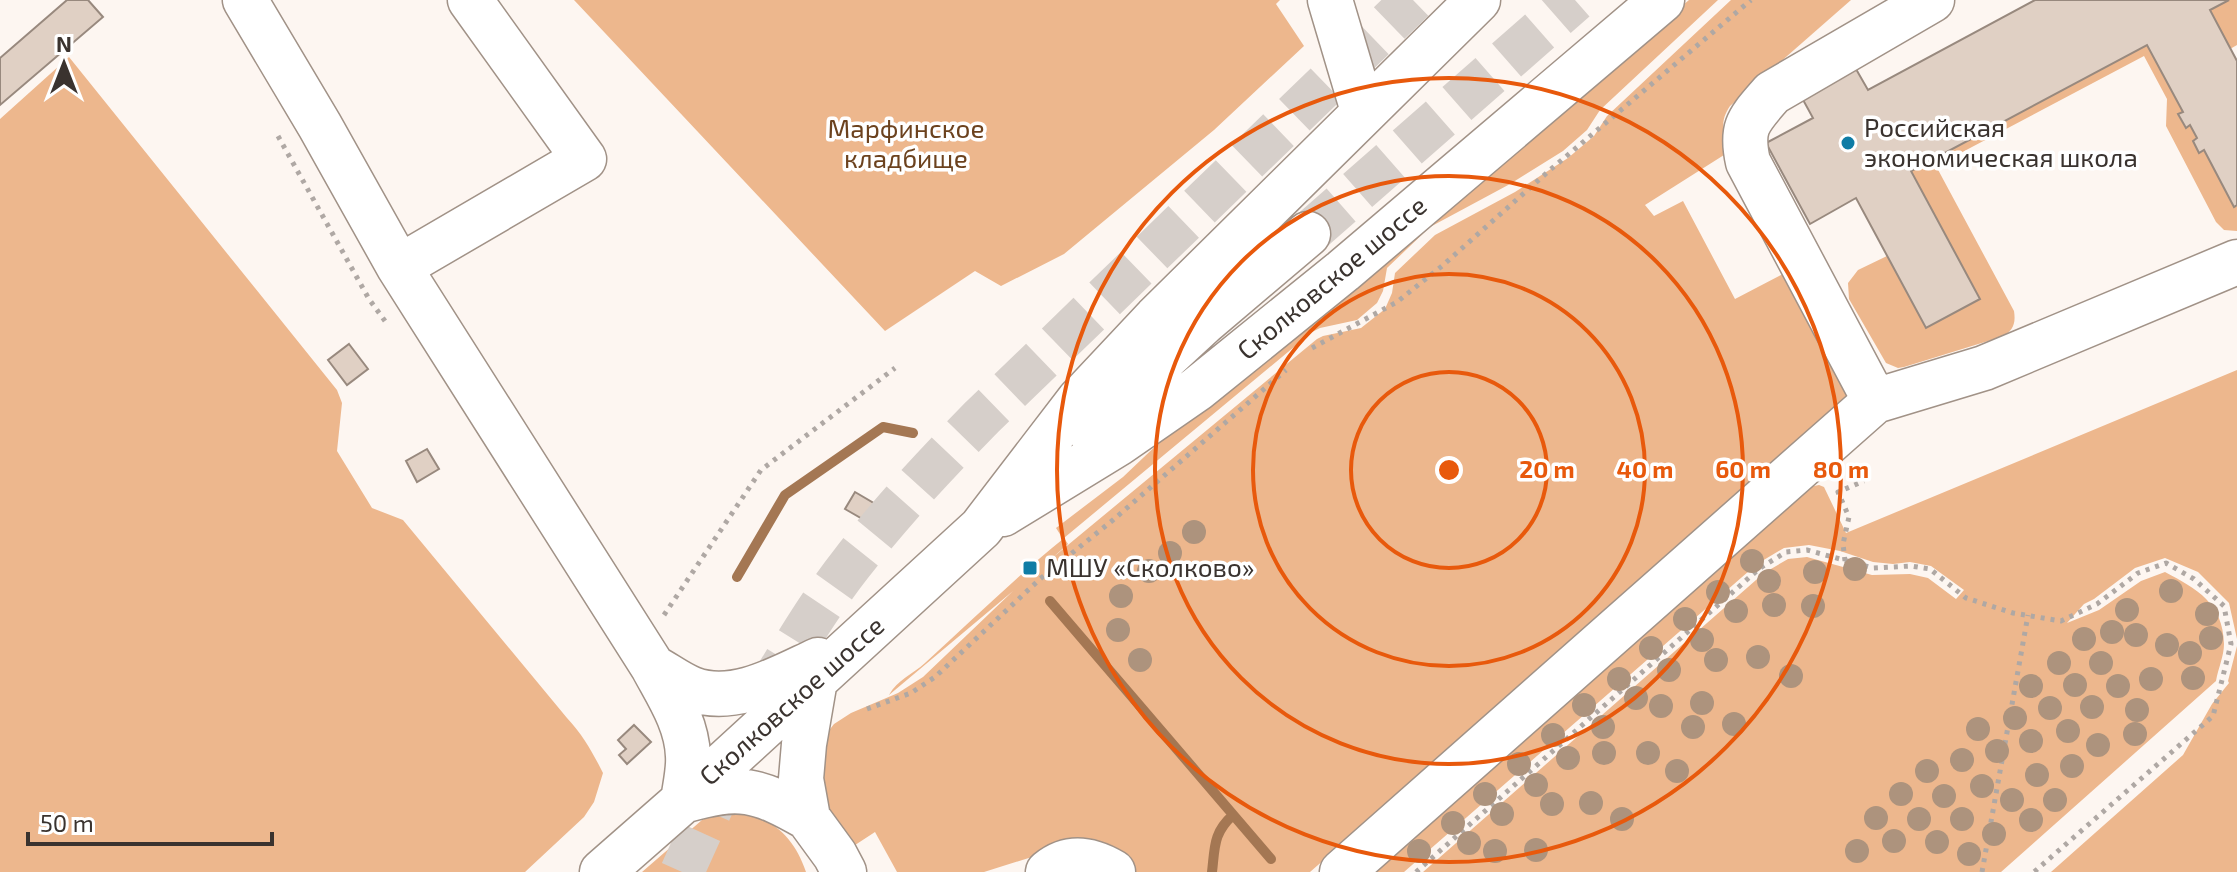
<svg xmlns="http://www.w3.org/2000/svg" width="2237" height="872" font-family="'Exo 2',sans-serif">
  <rect width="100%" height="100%" fill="#fdf6f1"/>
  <path fill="#edb78d" d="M574 0H1280L1276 4 1304 46 1214 130 1064 254 1001 286 975 271 885 331Z
    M1689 0H1718L1600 110 1587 130 1563 151 1510 184 1430 227 1387 268 1383 291 1377 303 1357 320 1320 328 1312 332 1064 538 1068 544 1051 559 1317 339 1323 336 1361 328 1385 309 1392 293 1395 273 1435 235 1515 192 1568 158 1594 136 1607 116 1731 0H1851L1730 106C1715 128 1731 136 1724 155L1645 205 1654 216 1683 201 1735 299 1783 274 1850 398V401L1310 872H1128L1051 851 984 872H897L875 832 849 849 817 792 824 737 834 724 851 713 898 693 923 677 1013 591 889 695C897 680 913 674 925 663 971 621 1015 578 1063 539L1056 528 1123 477 1204 400 1352 285Z
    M2229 0H2237V45L2230 49 2210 10Z
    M2147 45 2183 112 2178 115 2185 127 2190 125 2197 138 2193 141 2199 152 2204 150 2234 206 2237 205V231L2224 230 2216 222 2166 126 2167 99 2144 56 1936 166 2014 311C2016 324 2013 331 2001 337L1904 367 1898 368 1886 363 1849 299 1848 283 1858 270 1887 256 1926 328 1980 299 1911 171Z
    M69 57 337 390 342 403 337 451 372 508 403 520 567 718C583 735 593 753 603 773L594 802 584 817 525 872H0V119Z
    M2237 370V639L2229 603 2198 572 2165 558 2135 568 2094 599 2084 604 2067 623 2099 610 2141 581 2165 572C2197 589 2223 603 2224 644 2224 656 2218 669 2216 681L2001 872H1423L1764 573 1788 559 1807 557 1872 575 1910 574 1928 578 1956 599 1964 590 1931 566 1910 562 1893 564 1873 562 1840 551 1809 545 1784 548 1757 564 1404 872H1366L1809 487 1819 485 1824 487 1846 533Z
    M2237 646V872H2051L2183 755 2212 704 2229 683 2228 681Z
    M720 811C763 811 792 830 806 872H642L702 820Z"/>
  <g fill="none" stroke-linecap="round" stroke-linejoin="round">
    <path stroke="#a47753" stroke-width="10" d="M737 577 785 495 883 427 913 433
      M1050 601 1271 859
      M1212 872C1215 847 1213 833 1233 815"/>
  </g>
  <path fill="#e0d0c4" stroke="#98897e" stroke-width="2" d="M67 0H88L103 17 0 105V58Z
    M2035 0H2229L2210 10 2237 61V205L2234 207 2204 150 2199 153 2193 141 2197 138 2190 125 2186 128 2178 114 2183 112 2147 45 1911 171 1980 299 1926 328 1856 198 1810 224 1766 143 1813 118 1802 98 1856 69 1868 90Z
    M349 344 368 369 347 385 328 360Z
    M427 449 439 469 417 482 406 461Z
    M855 492 889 512 880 529 845 509Z
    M634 725 651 742 627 764 619 755 626 749 618 740Z"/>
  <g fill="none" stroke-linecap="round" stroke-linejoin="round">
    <path stroke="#d6cfca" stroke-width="44" stroke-dasharray="44 22" stroke-linecap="butt" d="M1308 234 1575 0
      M763 698C791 653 818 606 851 564 891 512 936 464 982 417L1413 0
      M682 872 731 763"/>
    <defs>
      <path id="minor" d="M245 0 320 126 399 267 653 667C668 695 687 723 688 756 689 770 685 786 683 801
        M1330 0 1363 111
        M399 267 584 159 470 0
        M1875 401 1748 162C1740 126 1749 120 1772 93L1932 0
        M1088 429 1203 323 1308 234
        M1003 514 1119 443 1197 389 1343 271 1662 0
        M653 667C666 674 679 684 692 689 734 705 781 677 818 660
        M815 680 804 744 801 779 808 818 835 855 844 872
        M683 801C740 784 757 789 808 818
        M602 872 683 801 981 528 1079 400 1156 318 1478 0
        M1048 872C1069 855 1091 859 1113 872
        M1342 872 1875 401 1984 368 2237 262"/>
    </defs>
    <use href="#minor" stroke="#a19287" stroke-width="47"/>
    <path stroke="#afa8a4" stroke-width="5" stroke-dasharray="4 6" stroke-linecap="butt" d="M278 136 369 299 385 321
      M1312 348 1397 302 1442 266 1550 170 1751 0
      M1845 561 1843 544 1849 517 1838 492 1864 481
      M664 615 761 470 895 368
      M867 709 911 693 935 677 1040 579 1113 520 1286 370
      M1416 872 1760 568 1786 552 1807 550 1873 568 1911 566 1930 569 1966 598 2013 613 2061 621 2097 604 2138 573 2166 563 2194 579 2224 606 2231 644 2213 716 2034 872
      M1982 872 2028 615"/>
    <use href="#minor" stroke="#fff" stroke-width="44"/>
  </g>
  <g fill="#ad937d">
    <circle cx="1194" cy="532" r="12"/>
    <circle cx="1170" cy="553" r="12"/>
    <circle cx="1752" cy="561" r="12"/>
    <circle cx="1855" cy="569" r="12"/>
    <circle cx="1149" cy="571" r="12"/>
    <circle cx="1815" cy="572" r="12"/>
    <circle cx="1769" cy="581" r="12"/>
    <circle cx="2171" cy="591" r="12"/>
    <circle cx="1718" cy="592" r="12"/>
    <circle cx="1121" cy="596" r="12"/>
    <circle cx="1774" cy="605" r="12"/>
    <circle cx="1813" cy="606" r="12"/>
    <circle cx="2127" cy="610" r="12"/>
    <circle cx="1736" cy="611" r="12"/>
    <circle cx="2207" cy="614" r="12"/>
    <circle cx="1685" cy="619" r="12"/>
    <circle cx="1118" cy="630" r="12"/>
    <circle cx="2112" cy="632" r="12"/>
    <circle cx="2136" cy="635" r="12"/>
    <circle cx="2211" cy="638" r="12"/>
    <circle cx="2084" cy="639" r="12"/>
    <circle cx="1702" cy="640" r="12"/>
    <circle cx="2167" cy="645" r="12"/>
    <circle cx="1651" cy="648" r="12"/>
    <circle cx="2190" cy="653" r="12"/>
    <circle cx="1758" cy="657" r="12"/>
    <circle cx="1140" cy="660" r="12"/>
    <circle cx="1716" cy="660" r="12"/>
    <circle cx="2059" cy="663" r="12"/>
    <circle cx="2101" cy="663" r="12"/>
    <circle cx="1669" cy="670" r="12"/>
    <circle cx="1791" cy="676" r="12"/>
    <circle cx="2193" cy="678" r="12"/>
    <circle cx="1619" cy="679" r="12"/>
    <circle cx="2151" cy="679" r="12"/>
    <circle cx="2075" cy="685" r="12"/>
    <circle cx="2031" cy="686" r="12"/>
    <circle cx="2118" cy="686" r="12"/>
    <circle cx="1636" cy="698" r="12"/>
    <circle cx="1702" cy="703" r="12"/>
    <circle cx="1584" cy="705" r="12"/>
    <circle cx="1661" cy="706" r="12"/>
    <circle cx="2092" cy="707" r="12"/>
    <circle cx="2050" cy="708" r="12"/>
    <circle cx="2137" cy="710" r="12"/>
    <circle cx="2015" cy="718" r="12"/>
    <circle cx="1734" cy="724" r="12"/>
    <circle cx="1603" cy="727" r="12"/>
    <circle cx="1693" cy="727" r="12"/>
    <circle cx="1978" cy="729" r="12"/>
    <circle cx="2068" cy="731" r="12"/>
    <circle cx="2135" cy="734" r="12"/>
    <circle cx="1553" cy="735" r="12"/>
    <circle cx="2031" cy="741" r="12"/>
    <circle cx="2098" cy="745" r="12"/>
    <circle cx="1997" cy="751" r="12"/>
    <circle cx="1604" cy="753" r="12"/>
    <circle cx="1648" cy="753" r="12"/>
    <circle cx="1568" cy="758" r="12"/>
    <circle cx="1962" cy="760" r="12"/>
    <circle cx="1519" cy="764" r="12"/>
    <circle cx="2072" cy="766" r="12"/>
    <circle cx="1677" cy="771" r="12"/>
    <circle cx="1927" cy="771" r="12"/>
    <circle cx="2037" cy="775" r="12"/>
    <circle cx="1536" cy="785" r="12"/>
    <circle cx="1982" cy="786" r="12"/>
    <circle cx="1485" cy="794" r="12"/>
    <circle cx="1901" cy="794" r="12"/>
    <circle cx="1944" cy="796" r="12"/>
    <circle cx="2012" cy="800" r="12"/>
    <circle cx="2055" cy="800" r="12"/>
    <circle cx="1591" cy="803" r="12"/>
    <circle cx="1552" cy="804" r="12"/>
    <circle cx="1502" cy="814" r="12"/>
    <circle cx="1876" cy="818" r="12"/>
    <circle cx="1622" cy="819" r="12"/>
    <circle cx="1919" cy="819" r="12"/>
    <circle cx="1962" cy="819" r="12"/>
    <circle cx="2031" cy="820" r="12"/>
    <circle cx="1453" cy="823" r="12"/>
    <circle cx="1994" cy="834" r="12"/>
    <circle cx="1894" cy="841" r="12"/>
    <circle cx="1937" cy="842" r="12"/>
    <circle cx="1469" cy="843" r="12"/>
    <circle cx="1536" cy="850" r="12"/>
    <circle cx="1419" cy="851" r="12"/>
    <circle cx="1495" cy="851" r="12"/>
    <circle cx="1857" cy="851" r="12"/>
    <circle cx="1969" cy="854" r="12"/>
  </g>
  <g fill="none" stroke="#e8590c" stroke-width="4">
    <circle cx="1449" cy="470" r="98"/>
    <circle cx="1449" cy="470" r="196"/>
    <circle cx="1449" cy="470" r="294"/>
    <circle cx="1449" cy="470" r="392"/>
  </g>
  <g fill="#0f7ca5" stroke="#fff" stroke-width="3">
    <circle cx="1848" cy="143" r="8"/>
    <rect x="1022" y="560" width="16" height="16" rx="4"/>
  </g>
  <g text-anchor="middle" stroke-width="7" stroke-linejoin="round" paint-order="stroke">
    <g font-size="26" fill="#3a332f" stroke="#fff" text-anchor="start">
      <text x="1864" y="137">Российская<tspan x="1864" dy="30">экономическая школа</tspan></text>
      <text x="1046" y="577">МШУ «Сколково»</text>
    </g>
    <g font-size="26" fill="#6c421e" stroke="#fff">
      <text x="906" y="138">Марфинское<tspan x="906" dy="30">кладбище</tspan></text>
    </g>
    <g font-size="26" fill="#3a332f" stroke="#fff">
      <text transform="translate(1332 278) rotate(-40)" y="9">Сколковское шоссе</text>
      <text transform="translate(792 701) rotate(-42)" y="9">Сколковское шоссе</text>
    </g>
  </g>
  <circle cx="1449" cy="470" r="12" fill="#e8590c" stroke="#fff" stroke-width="4"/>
  <g font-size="24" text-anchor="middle" font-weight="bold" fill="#e8590c" stroke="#fff" stroke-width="7" stroke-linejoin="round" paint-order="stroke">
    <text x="1547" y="478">20 m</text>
    <text x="1645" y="478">40 m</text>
    <text x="1743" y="478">60 m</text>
    <text x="1841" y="478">80 m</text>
  </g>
  <g transform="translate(64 64)" stroke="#ffffff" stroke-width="6" paint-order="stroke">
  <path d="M0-6L14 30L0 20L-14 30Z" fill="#3a332f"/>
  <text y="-12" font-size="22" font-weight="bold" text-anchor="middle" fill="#3a332f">N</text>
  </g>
  <path d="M28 832v12h244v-12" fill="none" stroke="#3a332f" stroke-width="4"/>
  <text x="40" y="832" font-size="24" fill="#3a332f" stroke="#ffffff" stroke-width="6" paint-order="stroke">50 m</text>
</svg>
